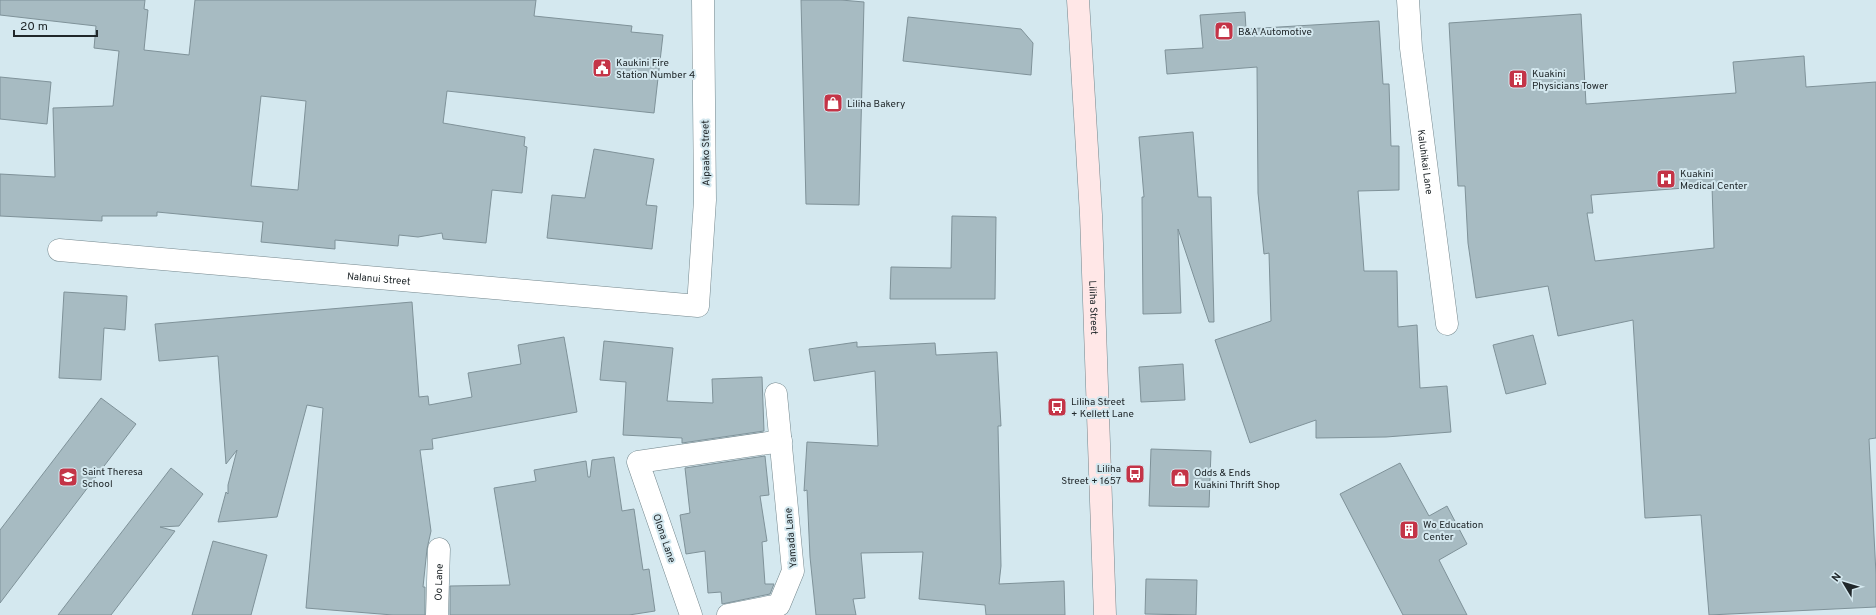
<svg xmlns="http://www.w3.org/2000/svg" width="1876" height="615" font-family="Overpass,sans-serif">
  <rect width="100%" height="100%" fill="#d4e8ef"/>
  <path fill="#a7bbc2" stroke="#7f9299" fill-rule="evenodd" d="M0 0H145L144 9 148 10 144 50 189 55 195 0H536L534 16 632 26 631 32 663 35 654 113 447 91 443 123 525 137 524 146 527 147 522 193 492 190 486 243 443 239 442 233 418 237 399 235 398 246 335 240V249L261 242 263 222 157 212V216H102V221L0 216V174L55 177 53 108 113 106 119 51 94 48 96 26 0 15ZM261 96 306 101 298 190 251 186Z
    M801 0H841L864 2 859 205 806 204Z
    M1245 12 1246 29 1379 21 1383 84H1389L1391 146H1399V190L1358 191 1364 271H1397L1398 327 1417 325 1420 388 1447 386 1451 432 1386 437 1316 438V420L1250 443 1215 340 1271 321 1269 253 1264 254 1258 193 1257 67 1167 74 1165 50 1203 48 1200 15Z
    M1581 14 1586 104 1736 93 1733 62 1804 56 1806 87 1876 82V438L1869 439 1876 574V607L1709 615 1701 515 1645 518 1633 320 1558 336 1548 286 1476 298 1468 243 1465 186H1458L1449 23ZM1712 186 1714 248 1595 261 1587 213H1593L1591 195Z
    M908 17 1021 29 1033 43 1031 75 903 61Z
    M0 77 51 82 47 124 0 119Z
    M1193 132 1198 197H1211L1214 322H1209L1178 229 1181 313 1143 314 1142 197H1144L1139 137Z
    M594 149 654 159 646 205 657 206 652 249 547 238 552 195 585 198Z
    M952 216 996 217 995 299H890L891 267 951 268Z
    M64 292 127 296 125 330 104 328 101 380 59 378Z
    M412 302 419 397 428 396 429 405 472 397 468 373 521 364 518 345 564 337 577 412 432 439 433 449 420 450 431 531 427 549 423 587H425V615H393L306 608 323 408 307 405 277 517 218 522 226 492 228 494V485L237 450 226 464 218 356 159 361 155 324Z
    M1533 335 1546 384 1506 394 1493 345Z
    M604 341 673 348 667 401 713 403 712 379 762 377 764 431 682 443V438L623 435 626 382 600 380Z
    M857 342V347L935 343 936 355 997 352 1001 426H998L1001 566 999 584 1064 581 1065 615H986L985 605 919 599 923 552 861 553 865 598 853 599 856 615H816L810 557 807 490 804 491 807 442 878 446 875 371 814 381 809 349Z
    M1183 364 1185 400 1141 402 1139 367Z
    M101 398 136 424 0 603V530Z
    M1151 449 1211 451 1209 507 1149 506Z
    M765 456 769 495 760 496 767 541 762 542 765 584H774L770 594 722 604 721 592 708 593 705 551 686 554 680 515 690 513 685 468Z
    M614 457 622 511 634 509 643 570 649 569 655 611 629 615H450V586L510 585 494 488 536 481 534 470 586 461 588 477H590L592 460Z
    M1400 463 1429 516 1447 506 1467 544 1439 560 1467 615H1403L1340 494Z
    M171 468 203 494 179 526 160 527 175 531 111 615H58Z
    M213 541 267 555 251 615H192Z
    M1146 579 1197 580 1196 615 1145 614Z"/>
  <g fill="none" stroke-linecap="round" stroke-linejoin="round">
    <defs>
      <g id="street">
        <path id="s1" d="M1408 0 1411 48 1447 324"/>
        <path id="s2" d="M59 250 698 306 705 200 703 0"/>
        <path id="s3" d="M437 615 439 549"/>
        <path d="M691 615 638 462 781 441"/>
        <path d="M728 615 779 605 793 571 776 394"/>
      </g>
      <g id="secondary">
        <path id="s4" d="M1078 0 1091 215 1105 615"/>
      </g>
    </defs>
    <use href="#street" stroke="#74878d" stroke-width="23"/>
    <use href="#secondary" stroke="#74878d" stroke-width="23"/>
    <use href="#street" stroke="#fff" stroke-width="22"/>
    <use href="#secondary" stroke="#ffe7e7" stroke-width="22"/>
  </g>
  <defs>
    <symbol id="shop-square" viewBox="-11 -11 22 22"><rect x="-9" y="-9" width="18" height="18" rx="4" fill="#c43447" stroke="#d4e8ef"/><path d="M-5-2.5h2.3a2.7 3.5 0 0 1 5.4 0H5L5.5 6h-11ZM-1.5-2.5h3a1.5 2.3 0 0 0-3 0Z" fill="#fff"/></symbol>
    <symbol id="civic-square" viewBox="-11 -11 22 22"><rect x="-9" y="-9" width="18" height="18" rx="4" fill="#c43447" stroke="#d4e8ef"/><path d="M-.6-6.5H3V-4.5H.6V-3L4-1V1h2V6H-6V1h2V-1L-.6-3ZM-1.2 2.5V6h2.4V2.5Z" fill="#fff"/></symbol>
    <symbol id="building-square" viewBox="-11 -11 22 22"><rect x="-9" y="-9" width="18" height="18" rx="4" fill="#c43447" stroke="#d4e8ef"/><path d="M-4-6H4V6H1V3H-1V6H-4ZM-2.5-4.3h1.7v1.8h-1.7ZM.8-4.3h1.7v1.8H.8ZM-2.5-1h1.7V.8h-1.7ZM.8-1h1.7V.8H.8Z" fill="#fff"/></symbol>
    <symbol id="hospital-square" viewBox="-11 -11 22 22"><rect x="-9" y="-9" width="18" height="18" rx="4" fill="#c43447" stroke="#d4e8ef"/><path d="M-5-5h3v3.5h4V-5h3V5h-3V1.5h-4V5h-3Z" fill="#fff"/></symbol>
    <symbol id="bus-square" viewBox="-11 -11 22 22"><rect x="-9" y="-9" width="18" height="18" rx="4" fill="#c43447" stroke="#d4e8ef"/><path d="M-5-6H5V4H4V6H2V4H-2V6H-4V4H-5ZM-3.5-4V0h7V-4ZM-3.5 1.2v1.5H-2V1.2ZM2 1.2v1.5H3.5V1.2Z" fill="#fff"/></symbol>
    <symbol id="school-square" viewBox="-11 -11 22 22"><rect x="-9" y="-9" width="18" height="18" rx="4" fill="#c43447" stroke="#d4e8ef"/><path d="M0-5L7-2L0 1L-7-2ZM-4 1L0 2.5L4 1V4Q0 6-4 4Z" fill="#fff"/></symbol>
  </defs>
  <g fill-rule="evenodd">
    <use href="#shop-square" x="1213" y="20" width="22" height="22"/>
    <use href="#civic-square" x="591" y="57" width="22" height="22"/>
    <use href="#building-square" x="1507" y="68" width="22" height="22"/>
    <use href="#shop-square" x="822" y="92" width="22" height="22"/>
    <use href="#hospital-square" x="1655" y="168" width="22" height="22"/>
    <use href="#bus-square" x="1046" y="396" width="22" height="22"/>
    <use href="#bus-square" x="1124" y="463" width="22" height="22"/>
    <use href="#school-square" x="57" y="466" width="22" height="22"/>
    <use href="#shop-square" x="1169" y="467" width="22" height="22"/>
    <use href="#building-square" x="1398" y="519" width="22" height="22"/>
  </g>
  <g text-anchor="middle" stroke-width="4" stroke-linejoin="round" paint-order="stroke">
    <g font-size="10" fill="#20272a" stroke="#d4e8ef" text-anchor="start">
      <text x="1238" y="35">B&amp;A Automotive</text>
      <text x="616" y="66">Kaukini Fire<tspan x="616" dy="12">Station Number 4</tspan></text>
      <text x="1532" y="77">Kuakini<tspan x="1532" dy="12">Physicians Tower</tspan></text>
      <text x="847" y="107">Liliha Bakery</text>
      <text x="1680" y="177">Kuakini<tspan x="1680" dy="12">Medical Center</tspan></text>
      <text x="1071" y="405">Liliha Street<tspan x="1071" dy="12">+ Kellett Lane</tspan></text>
      <text x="1121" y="472" text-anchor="end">Liliha<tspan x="1121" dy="12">Street + 1657</tspan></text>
      <text x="82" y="475">Saint Theresa<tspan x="82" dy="12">School</tspan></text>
      <text x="1194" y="476">Odds &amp; Ends<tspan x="1194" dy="12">Kuakini Thrift Shop</tspan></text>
      <text x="1423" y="528">Wo Education<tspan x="1423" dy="12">Center</tspan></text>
    </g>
    <g font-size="10" fill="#20272a" stroke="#d4e8ef">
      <text transform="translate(705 153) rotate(-91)" y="4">Aipaako Street</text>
      <text dy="4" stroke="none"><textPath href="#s1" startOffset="163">Kaluhikai Lane</textPath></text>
      <text dy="4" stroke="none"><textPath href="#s2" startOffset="321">Nalanui Street</textPath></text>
      <text dy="4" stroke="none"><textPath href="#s4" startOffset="308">Liliha Street</textPath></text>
      <text transform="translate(665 538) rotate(71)" y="4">Olona Lane</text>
      <text transform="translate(790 538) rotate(-95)" y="4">Yamada Lane</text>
      <text dy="4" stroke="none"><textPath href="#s3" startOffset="33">Oo Lane</textPath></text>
    </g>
  </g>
  <g transform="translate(1844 583) rotate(308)" stroke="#d4e8ef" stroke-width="3" paint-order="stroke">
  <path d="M0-3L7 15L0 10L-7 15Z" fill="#20272a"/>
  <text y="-6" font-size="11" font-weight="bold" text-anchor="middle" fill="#20272a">N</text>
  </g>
  <path d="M14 30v6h83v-6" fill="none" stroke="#20272a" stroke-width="2"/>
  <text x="20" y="30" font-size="12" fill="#20272a" stroke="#d4e8ef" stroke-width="3" paint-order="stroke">20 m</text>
</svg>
